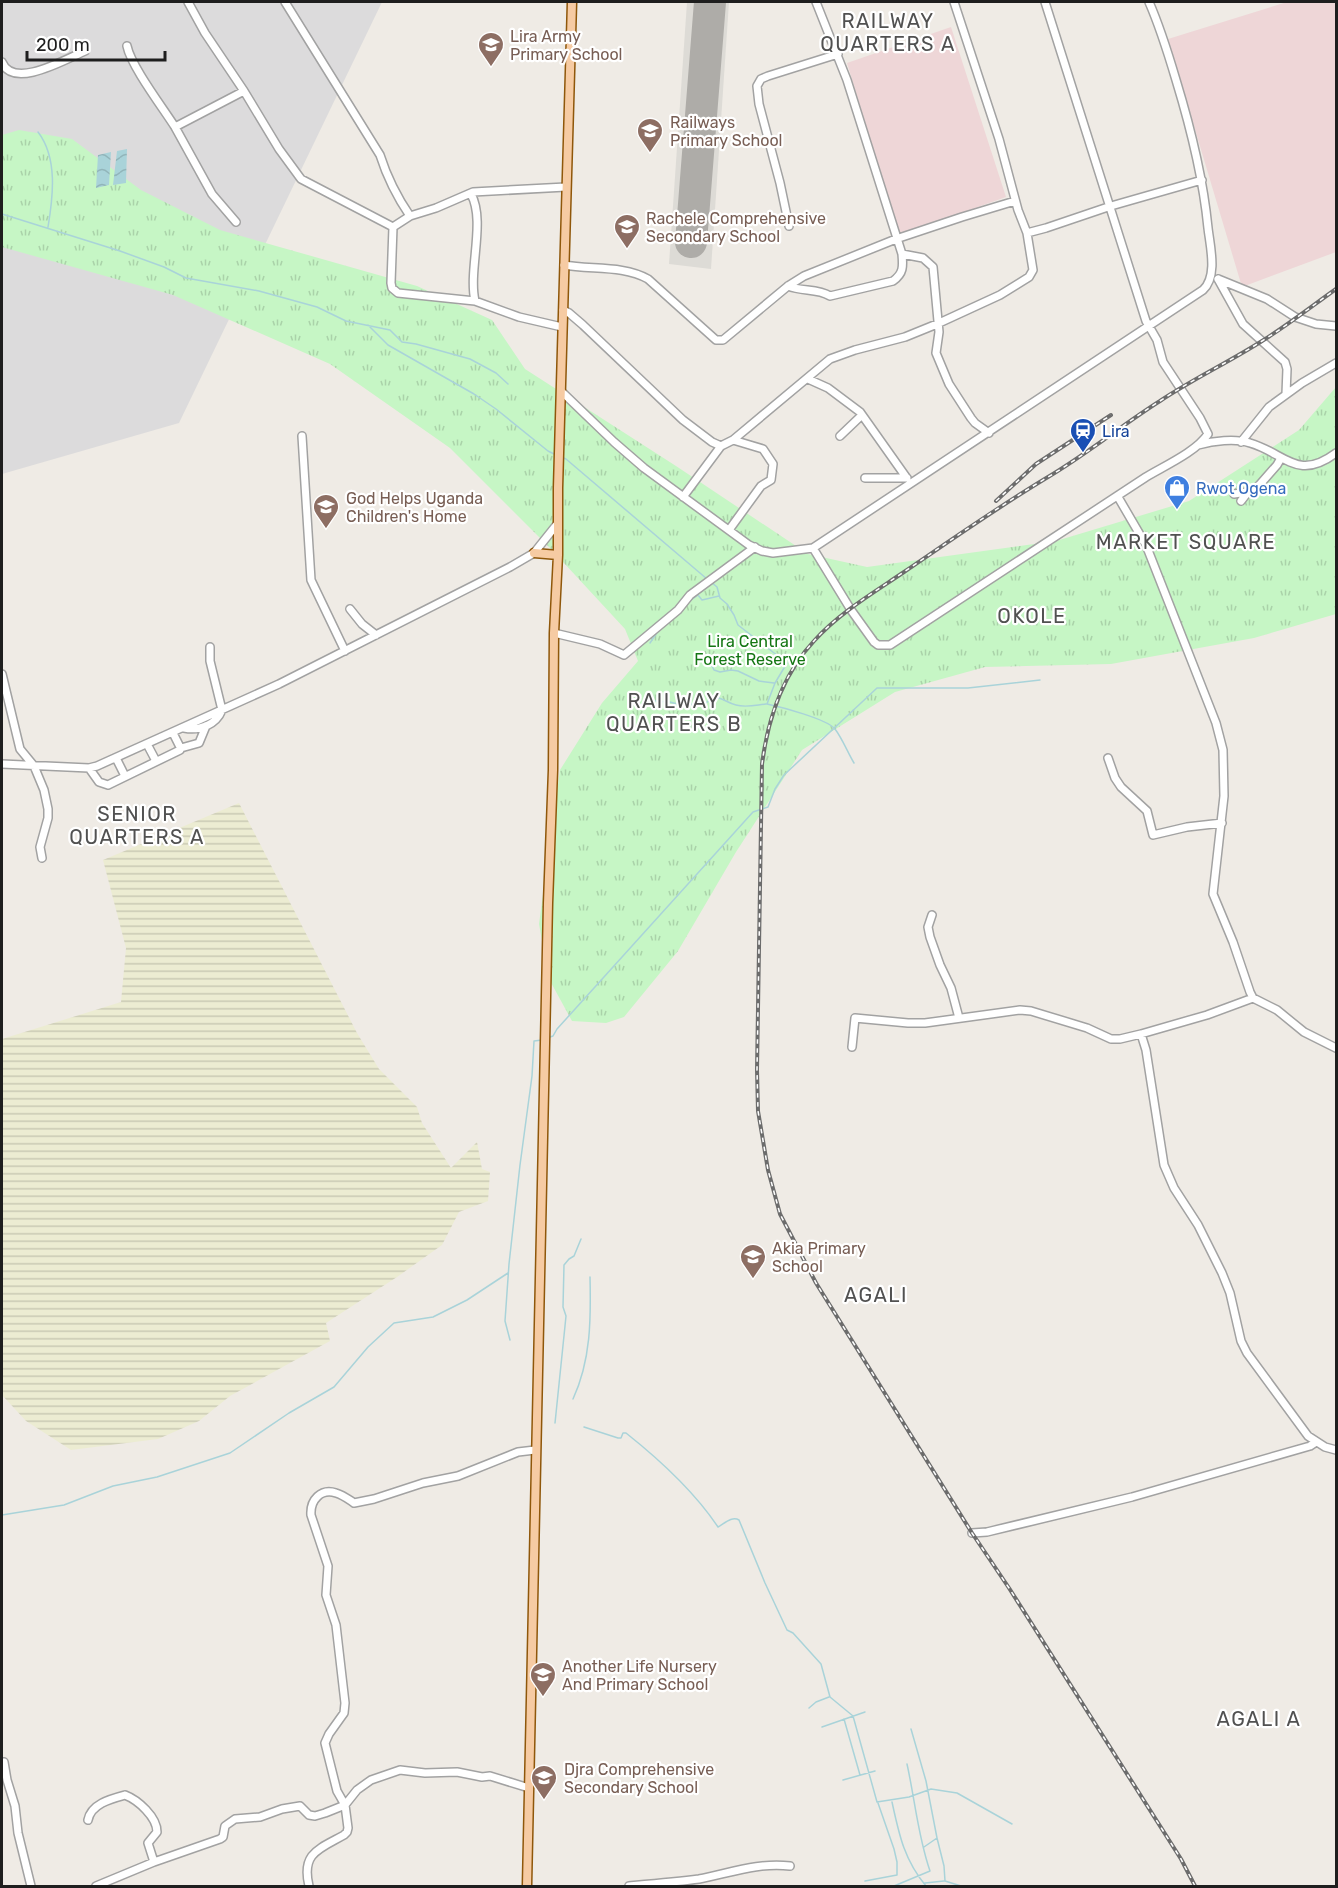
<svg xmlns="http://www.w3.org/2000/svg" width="1338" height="1888" font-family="Rubik,sans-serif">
  <defs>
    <pattern id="farmland-rules" width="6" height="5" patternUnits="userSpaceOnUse" patternTransform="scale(1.5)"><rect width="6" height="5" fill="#ececd2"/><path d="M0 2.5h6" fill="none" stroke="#cacab4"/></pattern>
    <pattern id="park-tufts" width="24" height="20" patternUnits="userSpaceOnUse" patternTransform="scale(1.5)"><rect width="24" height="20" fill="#c6f6c5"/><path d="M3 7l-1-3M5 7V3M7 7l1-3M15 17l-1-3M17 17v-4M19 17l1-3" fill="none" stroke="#aad2a9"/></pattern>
    <pattern id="water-waves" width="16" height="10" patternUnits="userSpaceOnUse" patternTransform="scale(1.5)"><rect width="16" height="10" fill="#a9d3d9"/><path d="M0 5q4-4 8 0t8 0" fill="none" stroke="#91b5ba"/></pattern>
  </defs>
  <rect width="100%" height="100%" fill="#efebe5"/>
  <path fill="#dcdbdc" d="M2 2H382L179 423 2 474Z"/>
  <path fill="#eed6d7" d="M1287 2H1336V252L1242 287 1168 39Z
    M951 27 1006 197 899 235 847 63Z"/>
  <path fill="#dddbd6" d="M687 2H729L711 269 669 264Z"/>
  <path fill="url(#farmland-rules)" d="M239 803 357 1033 379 1069 417 1107 422 1123 451 1168 477 1142 482 1169 490 1172 488 1201 459 1212 442 1245 397 1277 326 1323 330 1341 230 1396 199 1421 158 1439 71 1450 26 1421 2 1395V1039L121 1002 126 948 103 860Z"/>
  <path fill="url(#park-tufts)" d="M19 130 72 139 141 190 220 230 417 286 492 320 525 369 676 466 808 554 867 567 1056 541 1189 501 1299 430 1336 387V614L1254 638 1111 664 985 667 895 692 802 750 736 852 678 951 624 1017 606 1023 572 1021 549 979 539 924 560 770 602 703 638 661 625 629 551 549 450 448 330 364 173 295 2 247V135Z"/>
  <path fill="url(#water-waves)" d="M127 149 126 183 113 185 117 151Z
    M111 152 109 185 96 188 98 155Z"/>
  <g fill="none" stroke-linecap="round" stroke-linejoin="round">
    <path stroke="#a9d3d9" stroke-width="1.5" d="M38 132C58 158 53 197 48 227
      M2 214 120 251 164 267 186 278 259 291 317 307 346 321 390 330 402 342 416 344 470 359 496 373 508 384
      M368 325 388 345 474 394 496 409 548 451 554 454
      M561 457 566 459 707 579
      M711 582 717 587 720 598 727 604 734 615 738 625 787 663 775 683 767 704C781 707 827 719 835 729 842 738 848 753 854 763
      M687 603 698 595 702 600 719 596
      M650 643 658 631
      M713 663 712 666 714 670 720 672 731 670 738 671 759 681 774 683
      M642 704 650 700 661 702 666 701 685 706 697 703 705 704 713 697C722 697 727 703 736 705 746 708 756 705 766 704
      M550 1037 553 1036 557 1029 753 812 768 807 775 789 784 775 877 688H968L1040 680
      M510 1340 505 1321 509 1264 520 1165 532 1076 534 1041 542 1040
      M573 1399C591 1360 591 1319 590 1277
      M555 1423 565 1326 566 1316 563 1307 564 1265 569 1259 574 1256 581 1239
      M584 1427 618 1438H621L623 1433H626C660 1460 694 1491 718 1527 725 1523 732 1516 739 1520L765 1583 787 1630 793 1633 821 1664 830 1697 853 1716 877 1802 909 1797 931 1789 957 1793 1012 1824
      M2 1515 64 1505 113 1486 157 1477 230 1453 289 1413 334 1387 368 1347 394 1323 433 1317 467 1300 508 1273
      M809 1708 816 1702 829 1697
      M844 1719 860 1775
      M822 1727 865 1712
      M911 1729 926 1781 937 1838
      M843 1780 875 1771
      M892 1802C899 1834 904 1860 926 1886
      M924 1847 937 1838 944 1866 945 1881 961 1886
      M865 1881 897 1875V1862L894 1849 878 1803
      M925 1883 944 1881
      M894 1886 930 1871C918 1837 915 1800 907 1764"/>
    <path stroke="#aeaca8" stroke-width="32" d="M691 242 710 2"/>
    <defs>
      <path id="minor" d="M188 2 205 33 244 91 279 149 301 179 393 227
        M285 2 380 155C387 177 397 197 410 216L393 227
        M816 2 847 80 902 254 923 258 933 267 939 332 936 353 949 384 971 418 975 423 989 433
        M954 2 999 139 1018 210 1027 233 1046 228 1111 206 1202 180
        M127 46C131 66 163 108 175 127
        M2 62C13 90 66 59 85 51
        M471 194C486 221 468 270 475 301
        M410 216 436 208 473 192 566 187
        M236 222 212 194 175 127 244 91
        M789 226 780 183 759 104 757 86 761 79 768 76 838 54
        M393 227 391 283 392 288 398 293 475 301 519 317 562 327
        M564 265C591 270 623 265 648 279L716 340H723L788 286 804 276 896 239 962 217 1015 201
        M1218 279 1243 324 1285 362 1287 369 1286 394
        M1218 279 1267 299 1295 317 1316 324 1336 326
        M788 286C802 292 817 288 830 296L893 281C904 273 903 266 902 254
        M563 310 569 313 583 325 683 420 712 442 721 446
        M808 379 828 388 860 412 906 477
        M561 391 614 442 644 468 749 545 762 551 773 553 813 548 1203 290C1218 276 1210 246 1208 228 1203 177 1191 129 1176 80 1168 53 1160 27 1149 2
        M302 436 311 580 345 651
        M840 436 862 415
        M1241 442 1269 407 1302 383 1336 363
        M1198 445C1213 441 1235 438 1250 443 1285 453 1297 482 1336 453
        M865 478H907
        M1234 494 1254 491 1277 465 1281 458
        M683 497 721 446 733 440 830 359 855 350 905 337 937 324 1000 295 1029 277 1033 270 1027 233
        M1118 497 1146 545 1216 723 1223 750 1224 796 1213 894 1233 942 1250 992 1253 998 1277 1010 1304 1032 1336 1048
        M1241 501 1248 492
        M729 530 761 486 771 480 773 464 763 449 733 440
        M813 548 851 610 874 642 878 645H890L1146 477C1164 466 1196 452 1208 434L1200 418 1163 362 1157 340 1146 321 1045 2
        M350 609 362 624 376 635
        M554 633 600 644 624 655 678 610 690 595 755 547
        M2 674 20 749 34 766 44 790 48 809V818L40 847 42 858
        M184 728C200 731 216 725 222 710L210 661V647
        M147 744 156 761
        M181 748 199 743 206 726
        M116 758 125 776
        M1108 758 1115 778 1121 787 1147 811 1153 835 1187 827 1222 823
        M2 764 89 768 97 766 279 684 510 567 534 553 558 523
        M89 768 99 782 108 785 180 750V747L173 733
        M932 915 928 927 930 937 940 965 951 988 959 1018
        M1141 1034 1207 1015 1253 998
        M852 1047 855 1018 908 1023H925L1020 1010 1031 1011 1087 1028 1111 1039H1120L1141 1034 1146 1050 1164 1165 1174 1188 1198 1225 1222 1273 1230 1293 1241 1341 1247 1353 1308 1436 1325 1447 1336 1450
        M972 1533 987 1532 1132 1497 1310 1446 1316 1442
        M4 1762 7 1780 15 1806 18 1833 31 1886
        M88 1820C91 1804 110 1799 125 1795 138 1800 157 1817 157 1832L148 1843 154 1862
        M96 1886 154 1862 220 1839 223 1837 225 1826 235 1819 260 1817 282 1809 300 1806 309 1815 315 1816 325 1813 345 1805 357 1790 371 1780 400 1770 425 1773 457 1772 482 1777 490 1776 529 1788
        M309 1886C301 1853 319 1849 344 1835L347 1832 348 1828 345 1805 337 1791 325 1743 329 1734 344 1713 345 1703 336 1625 326 1595 328 1566 311 1515C310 1500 321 1488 336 1493 343 1495 348 1499 354 1503L374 1499 423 1483 458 1476 518 1452 535 1450
        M629 1886C652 1884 676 1882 699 1879 730 1873 759 1862 790 1866"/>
      <path id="major" d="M534 553 558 555
        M527 1886 548 903 553 770 554 633 558 555V488L572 2"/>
    </defs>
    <use href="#minor" stroke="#a2a2a2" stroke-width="10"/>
    <use href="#major" stroke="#8f570a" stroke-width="11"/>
    <use href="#minor" stroke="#fff" stroke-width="7"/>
    <use href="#major" stroke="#f6cba3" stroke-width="8"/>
    <defs>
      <path id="rail" d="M996 501 1036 464 1111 415
        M1195 1886 1181 1859 1009 1588 972 1533 816 1283 780 1214 768 1170 758 1111 757 1070 762 764C768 718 782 675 814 641 839 613 873 593 904 572 951 540 998 507 1048 477 1087 454 1122 425 1160 401 1193 379 1229 362 1262 341 1288 325 1312 306 1336 289"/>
    </defs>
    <use href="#rail" stroke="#6c6c6c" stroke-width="4"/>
    <use href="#rail" stroke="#fff" stroke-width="1.5" stroke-dasharray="4.5" stroke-linecap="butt"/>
  </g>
  <defs>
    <symbol id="school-pin" viewBox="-11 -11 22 30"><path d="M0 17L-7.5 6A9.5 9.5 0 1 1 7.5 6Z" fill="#8d6e63" stroke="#fff"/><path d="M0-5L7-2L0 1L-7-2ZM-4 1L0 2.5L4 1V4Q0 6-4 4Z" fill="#fff"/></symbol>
    <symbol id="station-pin" viewBox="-11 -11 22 30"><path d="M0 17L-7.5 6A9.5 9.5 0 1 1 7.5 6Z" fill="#1a4fb4" stroke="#fff"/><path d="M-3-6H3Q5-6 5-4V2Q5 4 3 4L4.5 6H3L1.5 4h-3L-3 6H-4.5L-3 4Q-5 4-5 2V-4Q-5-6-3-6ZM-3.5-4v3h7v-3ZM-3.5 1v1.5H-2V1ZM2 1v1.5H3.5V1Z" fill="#fff"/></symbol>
    <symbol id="shop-pin" viewBox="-11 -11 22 30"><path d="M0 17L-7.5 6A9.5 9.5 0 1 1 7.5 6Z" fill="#3f7fe0" stroke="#fff"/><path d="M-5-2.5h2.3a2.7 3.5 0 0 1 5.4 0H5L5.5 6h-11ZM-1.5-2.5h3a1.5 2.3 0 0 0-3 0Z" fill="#fff"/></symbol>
  </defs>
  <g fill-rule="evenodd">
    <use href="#school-pin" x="476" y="30" width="30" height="40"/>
    <use href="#school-pin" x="635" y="116" width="30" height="40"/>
    <use href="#school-pin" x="612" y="212" width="30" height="40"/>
    <use href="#station-pin" x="1068" y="416" width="30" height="40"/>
    <use href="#shop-pin" x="1162" y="473" width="30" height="40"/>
    <use href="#school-pin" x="311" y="492" width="30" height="40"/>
    <use href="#school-pin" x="738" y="1242" width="30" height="40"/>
    <use href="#school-pin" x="528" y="1660" width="30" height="40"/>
    <use href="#school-pin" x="529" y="1763" width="30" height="40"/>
  </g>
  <g text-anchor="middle" stroke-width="4.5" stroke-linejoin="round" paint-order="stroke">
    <g font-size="16" fill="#785e54" stroke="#fff" text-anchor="start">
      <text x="510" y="42">Lira Army<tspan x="510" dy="18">Primary School</tspan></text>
      <text x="670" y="128">Railways<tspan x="670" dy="18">Primary School</tspan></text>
      <text x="646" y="224">Rachele Comprehensive<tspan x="646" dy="18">Secondary School</tspan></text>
      <text x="346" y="504">God Helps Uganda<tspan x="346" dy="18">Children's Home</tspan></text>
      <text x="772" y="1254">Akia Primary<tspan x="772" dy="18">School</tspan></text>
      <text x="562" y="1672">Another Life Nursery<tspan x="562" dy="18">And Primary School</tspan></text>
      <text x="564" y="1775">Djra Comprehensive<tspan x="564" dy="18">Secondary School</tspan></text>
    </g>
    <g font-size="16" fill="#164399" stroke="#fff" text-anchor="start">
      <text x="1102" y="437">Lira</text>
    </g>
    <g font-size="16" fill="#366cbe" stroke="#fff" text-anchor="start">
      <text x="1196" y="494">Rwot Ogena</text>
    </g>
    <g font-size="16" fill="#147613" stroke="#fff">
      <text x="750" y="647">Lira Central<tspan x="750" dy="18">Forest Reserve</tspan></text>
    </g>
    <g font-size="20" letter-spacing="1.5" fill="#515151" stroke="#fff">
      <text x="888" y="28">RAILWAY<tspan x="888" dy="23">QUARTERS A</tspan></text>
      <text x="1186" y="549">MARKET SQUARE</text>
      <text x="1032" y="623">OKOLE</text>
      <text x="674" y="708">RAILWAY<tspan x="674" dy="23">QUARTERS B</tspan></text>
      <text x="137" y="821">SENIOR<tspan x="137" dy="23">QUARTERS A</tspan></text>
      <text x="876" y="1302">AGALI</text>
      <text x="1259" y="1726">AGALI A</text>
    </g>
  </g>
  <rect width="1338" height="1888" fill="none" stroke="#1e1e1e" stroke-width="6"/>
  <path d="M27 51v9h138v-9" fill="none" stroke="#1e1e1e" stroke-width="3"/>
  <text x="36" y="51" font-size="18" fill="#1e1e1e" stroke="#ffffff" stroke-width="4.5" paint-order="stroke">200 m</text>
</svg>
